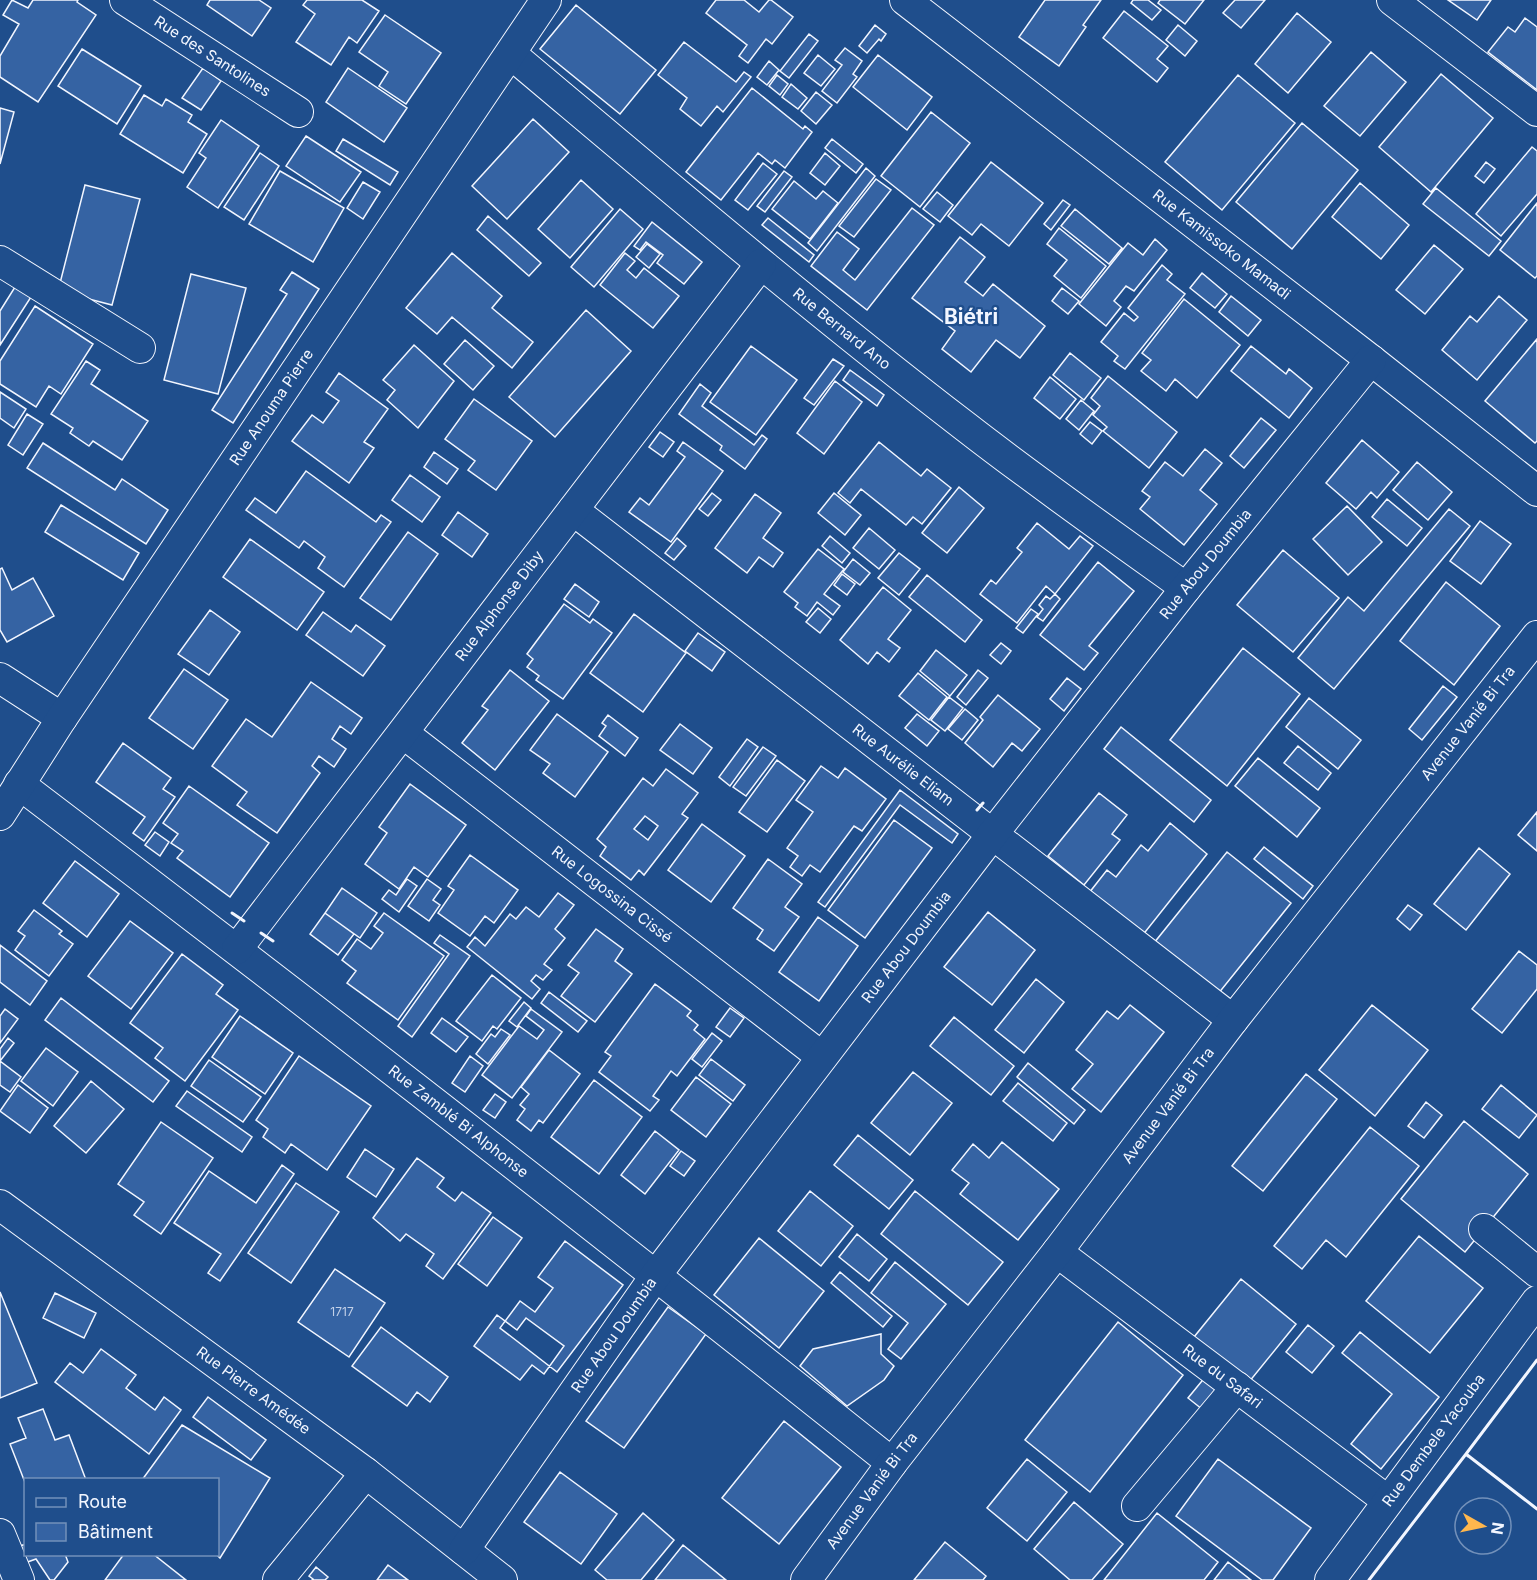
<svg xmlns="http://www.w3.org/2000/svg" width="1537" height="1580" font-family="Inter,sans-serif">
  <rect width="100%" height="100%" fill="#1f4e8c"/>
  <path fill="#3563a3" stroke="#f2f6ff" stroke-width="1.5" fill-rule="evenodd" d="M12 0 28 8 33 0H78L77 2 96 15 38 102 0 77V56L19 24 3 15Z
    M210 0H259L271 8 252 36 207 5Z
    M307 0H362L379 11 357 43 349 37 331 65 296 42 315 14 303 5Z
    M716 0H744L759 12 769 0H771L793 17 772 44 766 39 748 63 739 56 747 45 706 13Z
    M1045 0H1101L1083 25 1086 27 1059 66 1019 37Z
    M1133 0H1148L1161 10 1152 20 1131 3Z
    M1160 0H1204L1185 24 1158 3Z
    M1235 0H1265L1241 28 1223 13Z
    M1448 0H1491L1477 20Z
    M576 5 656 70 620 114 540 49Z
    M1124 11 1168 46 1157 59 1168 68 1157 82 1103 38Z
    M1297 13 1331 42 1288 93 1255 64Z
    M385 15 441 53 406 104 379 86 388 72 359 52Z
    M1525 18 1537 27V90L1488 52 1508 27 1515 32Z
    M875 25 886 34 881 41 879 39 867 53 859 46Z
    M1178 25 1197 41 1185 56 1166 40Z
    M809 34 818 41 789 78 780 71Z
    M684 42 736 82 744 72 751 77 723 112 717 106 701 126 680 109 687 98 658 75Z
    M845 48 862 61 853 74 857 77 837 103 822 91 842 65 835 60Z
    M82 49 141 86 117 124 58 86Z
    M1371 52 1406 82 1360 136 1324 106Z
    M818 55 835 69 821 86 804 73Z
    M878 55 932 97 907 130 853 87Z
    M769 61 779 70 767 85 757 77Z
    M203 68 221 81 201 110 182 98Z
    M348 68 407 108 384 142 326 102Z
    M1441 74 1493 118 1431 192 1379 147Z
    M777 75 788 84 780 95 769 86Z
    M1238 75 1295 123 1222 210 1165 162Z
    M791 84 807 98 798 109 782 97Z
    M752 88 803 129 805 126 812 132 785 168 775 160 772 164 758 153 721 200 686 172Z
    M816 92 832 105 816 124 801 111Z
    M144 95 162 106 166 99 192 115 188 122 207 134 183 173 120 134Z
    M0 108 14 112 0 164Z
    M931 112 970 143 920 207 881 176Z
    M533 119 569 152 507 219 472 186Z
    M221 120 259 146 218 208 187 187 206 158 199 153Z
    M1302 123 1358 170 1292 249 1236 202Z
    M306 136 361 172 340 202 286 166Z
    M343 139 398 172 390 185 336 151Z
    M832 139 863 164 856 173 825 148Z
    M1532 147 1537 151V194L1501 236 1476 214Z
    M260 153 279 166 244 220 224 207Z
    M825 153 840 166 825 185 810 173Z
    M991 162 1043 203 1009 246 981 224 972 235 948 216Z
    M1486 162 1495 169 1484 183 1475 176Z
    M763 163 777 174 748 210 735 200Z
    M866 168 875 176 817 251 808 243Z
    M280 171 344 208 313 262 249 224Z
    M784 171 792 177 765 212 757 206Z
    M876 179 891 190 854 237 839 226Z
    M581 180 613 209 570 258 538 229Z
    M794 181 816 199 823 191 838 203 810 239 772 209Z
    M363 182 380 192 363 219 347 208Z
    M1360 183 1409 225 1381 259 1332 217Z
    M85 185 140 199 112 305 58 291Z
    M1436 188 1501 241 1489 256 1423 204Z
    M937 192 953 205 940 222 923 209Z
    M1063 200 1070 205 1051 230 1044 224Z
    M1537 203V276L1535 278 1500 250Z
    M912 208 934 225 867 310 811 266 837 232 859 249 843 270 855 280Z
    M620 209 643 229 594 287 571 267Z
    M1075 209 1122 248 1109 264 1061 226Z
    M488 216 541 263 529 276 477 230Z
    M768 218 814 255 809 262 762 225Z
    M652 222 702 262 684 284 657 263 663 255 646 242 640 250 634 246Z
    M1059 228 1106 266 1081 298 1054 276 1067 260 1047 244Z
    M960 237 985 257 965 282 983 296 993 284 1045 326 1020 358 996 340 971 372 942 349 955 331 912 298Z
    M1155 239 1167 250 1134 291 1126 286 1114 301 1121 307 1106 326 1079 304 1128 243 1143 255Z
    M647 244 660 254 649 268 636 257Z
    M1434 245 1463 269 1425 314 1396 290Z
    M452 253 502 296 492 308 533 342 512 368 452 317 437 334 406 308Z
    M625 253 635 261 627 270 636 278 644 268 679 296 653 328 600 285Z
    M1162 265 1172 274 1167 280 1185 294 1125 369 1114 361 1118 356 1101 342 1124 313 1134 321 1138 317 1128 308Z
    M292 272 319 289 233 423 212 410 287 294 280 290Z
    M1202 273 1227 294 1215 308 1190 288Z
    M191 274 246 288 218 394 164 380Z
    M15 287 31 297 0 345V311Z
    M1062 288 1079 301 1068 314 1052 301Z
    M1231 296 1261 320 1248 336 1219 312Z
    M1499 296 1527 320 1477 380 1442 350 1470 316 1477 322Z
    M1184 299 1240 345 1197 398 1175 379 1166 391 1141 371 1151 360 1142 353Z
    M35 306 93 344 61 394 49 386 36 407 0 384V361Z
    M586 310 631 351 555 437 509 397Z
    M1537 339V441L1535 443 1485 401Z
    M465 340 494 366 473 390 444 364Z
    M414 345 454 381 418 428 387 400 395 390 383 380Z
    M751 346 797 380 756 435 710 402Z
    M1251 346 1286 374 1289 369 1312 388 1289 418 1231 371Z
    M1070 353 1101 378 1084 400 1053 375Z
    M833 359 844 366 814 405 804 398Z
    M86 361 100 370 91 384 148 421 122 460 93 441 89 446 70 433 73 428 51 414Z
    M850 370 884 395 877 406 843 380Z
    M339 373 388 409 364 442 374 448 349 483 292 441 312 415 323 423 339 401 326 392Z
    M1108 376 1177 432 1149 468 1103 431 1107 427 1093 415 1100 406 1091 398Z
    M1050 377 1076 399 1060 419 1034 398Z
    M835 381 862 402 824 454 797 433Z
    M700 384 711 393 702 406 754 445 762 435 767 439 745 469 720 450 722 446 679 414Z
    M0 392 26 409 14 428 0 418Z
    M474 399 532 441 496 490 468 470 475 461 445 439Z
    M1081 400 1094 411 1079 430 1066 419Z
    M27 414 43 424 23 455 8 445Z
    M1261 418 1276 430 1244 468 1230 456Z
    M1090 422 1102 431 1092 444 1080 434Z
    M660 432 674 442 663 457 649 447Z
    M1362 440 1399 472 1377 498 1371 492 1356 509 1326 483Z
    M683 442 723 471 671 542 629 512 640 498 649 505 685 457 677 451Z
    M879 442 921 476 927 469 951 488 922 524 913 517 906 525 861 489 850 503 838 493Z
    M43 443 115 490 122 479 168 510 146 544 27 468Z
    M1205 449 1222 463 1200 490 1217 504 1184 545 1140 509 1150 497 1142 491 1165 462 1183 476Z
    M434 452 458 469 447 484 424 467Z
    M1417 462 1452 492 1428 520 1393 490Z
    M306 471 376 522 381 515 391 522 344 587 318 568 325 557 304 541 299 548 246 510 255 498 276 513Z
    M410 475 440 497 422 522 392 500Z
    M959 487 984 508 947 553 922 533Z
    M712 493 721 500 708 516 699 509Z
    M834 493 861 515 845 535 818 513Z
    M755 494 781 513 763 538 783 553 773 567 759 557 747 573 715 548Z
    M1387 499 1422 528 1407 546 1372 517Z
    M61 505 139 553 123 580 45 532Z
    M1347 506 1382 542 1348 575 1313 539Z
    M1449 509 1470 526 1334 689 1298 658 1348 597 1364 611Z
    M458 512 488 534 472 557 442 535Z
    M1480 521 1511 544 1481 584 1450 561Z
    M1037 523 1069 549 1080 536 1093 546 1055 594 1046 586 1017 623 980 594 991 580 996 584 1022 552 1017 548Z
    M869 528 895 550 879 569 853 548Z
    M408 532 438 554 391 620 360 598Z
    M830 536 850 553 842 563 822 546Z
    M677 538 686 546 674 560 665 553Z
    M250 539 324 592 297 630 223 577Z
    M818 549 844 569 824 594 840 606 833 615 817 602 807 616 795 607 798 603 784 592Z
    M1283 550 1339 598 1293 652 1237 605Z
    M899 553 920 569 899 595 878 578Z
    M853 559 870 573 860 585 843 572Z
    M1098 562 1134 591 1089 646 1098 653 1084 670 1040 635Z
    M2 568 12 590 33 578 54 616 7 642 0 630V569Z
    M842 574 855 584 847 595 834 585Z
    M927 575 982 620 965 642 909 597Z
    M1446 582 1500 626 1454 685 1400 641Z
    M575 584 599 602 589 617 564 599Z
    M883 587 911 610 888 639 900 648 889 662 877 652 868 664 840 640Z
    M1055 594 1060 599 1043 621 1037 617 1043 609 1039 605 1046 596 1050 599Z
    M564 604 590 623 593 619 612 633 563 699 536 680 539 676 527 667 533 659 527 654Z
    M818 608 831 619 820 633 806 622Z
    M1031 609 1038 614 1023 633 1016 628Z
    M210 610 240 632 209 675 178 654Z
    M323 612 351 632 356 625 385 646 363 676 306 635Z
    M634 614 686 653 643 712 590 673Z
    M698 633 725 652 712 671 685 651Z
    M1001 643 1011 651 1001 664 990 655Z
    M1243 648 1300 694 1227 786 1170 740Z
    M936 650 967 675 950 696 920 671Z
    M184 669 228 700 193 749 149 718Z
    M510 670 549 701 495 770 462 743 488 710 482 706Z
    M978 670 988 678 966 705 957 697Z
    M918 673 947 697 929 720 899 696Z
    M1067 678 1081 689 1064 711 1050 699Z
    M311 682 362 718 351 734 340 726 332 739 346 749 334 767 319 756 312 766 320 773 277 833 237 805 247 792 212 766 246 719 272 737Z
    M1443 686 1457 697 1422 740 1409 729Z
    M998 695 1040 729 1022 751 1012 743 993 767 965 743 983 720 980 717Z
    M949 697 963 708 945 731 931 720Z
    M1309 698 1361 740 1338 769 1286 727Z
    M965 709 978 720 962 740 948 729Z
    M557 714 608 752 575 797 543 773 550 764 530 750Z
    M917 714 939 731 927 746 905 728Z
    M608 715 638 738 625 756 599 736 606 726 602 723Z
    M680 724 712 748 693 774 660 750Z
    M1121 727 1211 800 1194 822 1104 749Z
    M747 739 758 747 730 786 719 777Z
    M123 743 171 778 163 789 175 797 144 841 133 833 145 817 96 782Z
    M1298 746 1331 773 1318 790 1284 763Z
    M763 747 776 756 746 796 733 787Z
    M1258 758 1320 808 1297 837 1235 786Z
    M777 760 805 781 767 832 739 812Z
    M821 766 838 778 845 768 886 799 862 831 854 826 820 872 810 865 802 876 790 867 798 856 787 848 813 812 796 800Z
    M666 769 698 793 682 814 688 818 644 875 639 870 631 880 600 856 606 847 597 839 643 778 653 786ZM645 816 658 826 648 840 634 829Z
    M410 784 466 825 428 877 414 867 399 889 365 864 387 833 379 827Z
    M189 786 269 843 230 897 177 858 183 851 171 843 178 834 163 823Z
    M900 790 958 834 952 843 900 805 825 907 818 902Z
    M1099 793 1127 815 1112 834 1120 840 1084 885 1048 856Z
    M1537 812V851L1518 835Z
    M894 820 932 848 865 938 828 910Z
    M1170 823 1207 854 1142 936 1089 893 1107 870 1116 877 1141 845 1148 851Z
    M702 824 745 856 711 902 668 870Z
    M155 832 169 842 160 856 145 845Z
    M1264 847 1313 886 1303 899 1254 859Z
    M1479 848 1510 874 1466 930 1434 904Z
    M1227 852 1291 903 1218 994 1154 943Z
    M470 855 518 890 494 923 485 916 470 936 438 913 454 890 448 886Z
    M768 859 802 884 785 907 799 917 774 951 757 939 763 930 733 908Z
    M75 861 119 894 87 937 43 903Z
    M407 879 417 886 399 912 382 899 389 890 396 895Z
    M427 879 441 889 433 900 440 905 429 921 408 906Z
    M342 888 377 913 360 938 325 913Z
    M558 893 574 905 555 929 565 938 544 964 552 970 543 980 536 975 531 981 540 989 532 999 467 947 475 937 485 946 510 914 516 919 526 907 539 917Z
    M1408 905 1422 915 1410 930 1397 919Z
    M34 910 62 931 59 934 73 944 49 976 15 950 25 936 18 931Z
    M988 912 1035 950 992 1005 944 967Z
    M325 913 354 934 338 955 310 934Z
    M384 913 444 956 398 1020 347 983 356 971 342 960 357 939 371 949 383 933 374 926Z
    M818 917 858 946 819 1001 779 972Z
    M130 921 173 953 131 1009 88 976Z
    M596 929 623 949 615 961 632 974 595 1022 561 996 579 973 568 965Z
    M440 935 470 956 412 1037 398 1026 449 954 434 943Z
    M0 945 47 981 30 1005 0 982Z
    M1519 951 1537 965V989L1502 1033 1472 1009Z
    M182 954 223 985 216 994 238 1010 185 1081 155 1058 163 1048 130 1023Z
    M492 975 521 998 497 1029 493 1026 482 1041 456 1021Z
    M1036 979 1064 1002 1024 1053 995 1030Z
    M655 984 691 1011 687 1016 698 1025 694 1030 705 1039 677 1076 671 1071 653 1096 659 1100 650 1111 599 1072 611 1056 605 1052Z
    M549 992 587 1021 578 1032 541 1003Z
    M61 998 169 1081 153 1102 45 1020Z
    M524 1002 531 1008 517 1027 509 1021Z
    M1130 1005 1164 1032 1101 1112 1072 1089 1093 1064 1076 1050 1107 1011 1118 1019Z
    M1372 1005 1428 1050 1375 1116 1319 1070Z
    M730 1008 744 1018 730 1037 716 1027Z
    M5 1009 18 1019 0 1043V1016Z
    M531 1009 562 1032 512 1098 482 1075 519 1026 537 1039 544 1030 526 1016Z
    M240 1016 293 1053 265 1094 212 1057Z
    M954 1017 1014 1066 991 1095 930 1046Z
    M442 1018 468 1037 456 1052 431 1033Z
    M501 1029 510 1035 488 1064 476 1054 491 1034 495 1037Z
    M712 1033 722 1041 702 1067 692 1059Z
    M8 1038 14 1043 0 1061 21 1077 10 1092 0 1085V1049Z
    M46 1048 78 1072 53 1106 21 1081Z
    M549 1050 580 1074 543 1123 539 1120 531 1131 517 1120 525 1109 520 1105 529 1094 521 1087Z
    M299 1056 371 1106 327 1170 291 1144 285 1153 263 1137 268 1129 256 1120Z
    M470 1056 483 1066 465 1092 452 1083Z
    M711 1059 745 1085 733 1101 699 1075Z
    M209 1060 261 1097 243 1122 191 1086Z
    M1028 1063 1085 1110 1074 1124 1017 1077Z
    M913 1072 952 1103 910 1155 871 1123Z
    M1306 1074 1337 1099 1263 1191 1232 1166Z
    M696 1077 731 1104 706 1137 671 1110Z
    M594 1080 642 1117 599 1174 551 1137Z
    M91 1081 124 1109 86 1153 54 1126Z
    M1018 1083 1067 1123 1053 1141 1003 1101Z
    M18 1085 48 1108 30 1133 0 1111Z
    M1501 1085 1537 1115 1519 1138 1482 1109Z
    M187 1091 252 1137 242 1152 176 1106Z
    M495 1094 506 1102 495 1118 483 1110Z
    M1426 1102 1442 1115 1424 1138 1408 1126Z
    M1464 1121 1528 1174 1465 1252 1401 1199Z
    M161 1122 213 1158 161 1234 134 1215 144 1202 118 1184Z
    M1370 1127 1419 1166 1346 1257 1326 1240 1302 1269 1274 1246Z
    M655 1131 679 1150 645 1194 621 1175Z
    M858 1135 913 1180 889 1209 834 1165Z
    M1002 1142 1059 1189 1018 1240 960 1194 969 1183 952 1170 973 1144 989 1158Z
    M365 1149 394 1169 376 1197 347 1177Z
    M681 1151 695 1161 684 1176 670 1166Z
    M417 1158 444 1178 437 1187 455 1201 462 1192 491 1213 443 1279 426 1266 434 1254 406 1234 400 1241 373 1218Z
    M282 1165 294 1174 220 1281 208 1273 221 1254 174 1223 209 1171 256 1203Z
    M296 1183 339 1212 291 1283 248 1253Z
    M810 1191 853 1226 821 1266 778 1231Z
    M915 1191 1003 1262 968 1305 881 1234Z
    M493 1217 522 1238 487 1286 458 1264Z
    M857 1234 887 1259 869 1281 839 1257Z
    M1419 1236 1483 1288 1430 1353 1366 1301Z
    M759 1238 824 1291 779 1348 714 1295Z
    M565 1241 623 1285 557 1372 500 1328 520 1301 535 1312 553 1288 538 1277Z
    M895 1262 946 1304 901 1359 888 1349 908 1323 871 1293Z
    M335 1269 385 1303 349 1357 298 1322Z
    M840 1272 892 1316 883 1327 831 1283Z
    M1241 1279 1296 1324 1249 1382 1194 1337Z
    M0 1292 37 1383 0 1398Z
    M55 1293 96 1313 84 1338 43 1318Z
    M668 1307 706 1334 624 1448 586 1421Z
    M497 1315 517 1330 526 1318 564 1346 544 1374 532 1365 520 1380 474 1346Z
    M1118 1322 1183 1375 1090 1492 1025 1440Z
    M1308 1325 1334 1346 1312 1373 1286 1352Z
    M381 1327 448 1377 430 1402 417 1392 407 1406 352 1366Z
    M1360 1332 1439 1397 1381 1469 1351 1444 1392 1394 1342 1353Z
    M881 1334V1354L894 1366 884 1380 847 1406 800 1366 813 1349Z
    M101 1349 136 1375 126 1388 155 1410 164 1397 181 1410 149 1454 55 1382 70 1363 83 1373Z
    M1206 1376 1229 1395 1212 1417 1188 1398Z
    M208 1397 266 1440 251 1460 193 1417Z
    M43 1409 55 1440 69 1435 86 1480H26V1485L10 1444 26 1438 18 1418Z
    M784 1421 841 1467 779 1544 722 1498Z
    M182 1425 270 1478 220 1558 216 1554H218V1480H142Z
    M1027 1459 1067 1492 1027 1541 987 1508Z
    M1218 1459 1311 1528 1273 1580H1262L1176 1516Z
    M560 1472 617 1514 581 1564 524 1522Z
    M1074 1502 1123 1544 1092 1580H1070L1034 1549Z
    M643 1513 674 1540 641 1580H607L595 1570Z
    M1157 1513 1218 1562 1204 1580H1104Z
    M945 1542 986 1576 983 1580H914Z
    M26 1544V1554H65L68 1562 54 1580H50L36 1559 22 1564 16 1547Z
    M683 1545 726 1580H655Z
    M124 1554H153L186 1580H105Z
    M1228 1562 1251 1580H1214Z
    M388 1565 408 1580H377Z
    M316 1567 328 1577 325 1580H312L313 1579 309 1576Z"/>
  <g fill="none" stroke-linecap="round" stroke-linejoin="round">
    <defs>
      <g id="minor">
        <path id="s1" d="M125 0 298 112"/>
        <path id="s2" d="M905 0 1371 360 1537 491"/>
        <path d="M1392 0 1537 111"/>
        <path id="s3" d="M511 54C661 180 811 308 966 427 1038 483 1112 535 1186 588"/>
        <path d="M0 261 140 348"/>
        <path id="s4" d="M573 510 1233 1020"/>
        <path d="M0 678 62 718"/>
        <path id="s5" d="M403 733 822 1057"/>
        <path id="s6" d="M19 784C313 1007 604 1233 892 1463"/>
        <path id="s7" d="M0 815 62 718 546 0"/>
        <path id="s8" d="M237 949 761 264"/>
        <path id="s9" d="M0 1205 366 1473 502 1580"/>
        <path d="M1484 1229 1537 1272"/>
        <path id="s10" d="M1057 1252 1388 1501"/>
        <path d="M1137 1506 1237 1387"/>
        <path d="M0 1534 19 1580"/>
        <path id="s11" d="M464 1550 656 1275 992 835 1186 588 1371 360"/>
        <path d="M278 1580 366 1473"/>
        <path id="s12" d="M806 1580 892 1463 1057 1252 1233 1020 1537 636"/>
        <path id="s13" d="M1330 1580 1537 1301"/>
      </g>
    </defs>
    <use href="#minor" stroke="#f2f6ff" stroke-width="32"/>
    <use href="#minor" stroke="#1f4e8c" stroke-width="30"/>
    <path stroke="#f2f6ff" stroke-width="3" d="M977 810 983 803
      M232 913 244 921
      M261 933 273 941
      M1468 1456 1466 1454 1537 1360
      M1369 1580 1466 1454 1537 1509"/>
  </g>
  <g text-anchor="middle" stroke-width="4.5" stroke-linejoin="round" paint-order="stroke">
    <g font-size="12" fill="#c3d1e8">
      <text x="342" y="1316">1717</text>
    </g>
    <g font-size="15" fill="#f2f6ff" stroke="#1f4e8c">
      <text dy="5" stroke="none"><textPath href="#s1" startOffset="104">Rue des Santolines</textPath></text>
      <text dy="5" stroke="none"><textPath href="#s2" startOffset="400">Rue Kamissoko Mamadi</textPath></text>
      <text dy="5" stroke="none"><textPath href="#s3" startOffset="430">Rue Bernard Ano</textPath></text>
      <text dy="5" stroke="none"><textPath href="#s7" startOffset="490">Rue Anouma Pierre</textPath></text>
      <text dy="5" stroke="none"><textPath href="#s11" startOffset="1234">Rue Abou Doumbia</textPath></text>
      <text dy="5" stroke="none"><textPath href="#s8" startOffset="432">Rue Alphonse Diby</textPath></text>
      <text dy="5" stroke="none"><textPath href="#s12" startOffset="1083">Avenue Vanié Bi Tra</textPath></text>
      <text dy="5" stroke="none"><textPath href="#s4" startOffset="417">Rue Aurélie Eliam</textPath></text>
      <text dy="5" stroke="none"><textPath href="#s5" startOffset="264">Rue Logossina Cissé</textPath></text>
      <text dy="5" stroke="none"><textPath href="#s11" startOffset="748">Rue Abou Doumbia</textPath></text>
      <text dy="5" stroke="none"><textPath href="#s12" startOffset="597">Avenue Vanié Bi Tra</textPath></text>
      <text dy="5" stroke="none"><textPath href="#s6" startOffset="554">Rue Zamblé Bi Alphonse</textPath></text>
      <text dy="5" stroke="none"><textPath href="#s11" startOffset="262">Rue Abou Doumbia</textPath></text>
      <text dy="5" stroke="none"><textPath href="#s10" startOffset="207">Rue du Safari</textPath></text>
      <text dy="5" stroke="none"><textPath href="#s9" startOffset="314">Rue Pierre Amédée</textPath></text>
      <text dy="5" stroke="none"><textPath href="#s13" startOffset="174">Rue Dembele Yacouba</textPath></text>
      <text dy="5" stroke="none"><textPath href="#s12" startOffset="111">Avenue Vanié Bi Tra</textPath></text>
    </g>
    <g font-size="21" font-weight="bold" fill="#f2f6ff" stroke="#1f4e8c">
      <text x="971" y="324">Biétri</text>
    </g>
  </g>
  <rect x="24" y="1478" width="195" height="78" fill="#1f4e8c" stroke="#7391ba" stroke-width="1.5"/>
  <rect x="36" y="1498" width="30" height="9" fill="#1f4e8c" stroke="#7391ba" stroke-width="1.5"/>
  <text x="78" y="1508" font-size="18" fill="#f2f6ff">Route</text>
  <rect x="36" y="1523" width="30" height="18" fill="#3563a3" stroke="#7391ba" stroke-width="1.5"/>
  <text x="78" y="1538" font-size="18" fill="#f2f6ff">Bâtiment</text>
  <g transform="translate(1483 1526) rotate(99)"><circle r="28" fill="#1f4e8c" stroke="#7391ba" stroke-width="1.5"/>
  <path d="M0-4.5L10 22L0 15L-10 22Z" fill="#ffb74d"/>
  <text y="-9" font-size="16" font-weight="bold" text-anchor="middle" fill="#f2f6ff">N</text>
  </g>
</svg>
